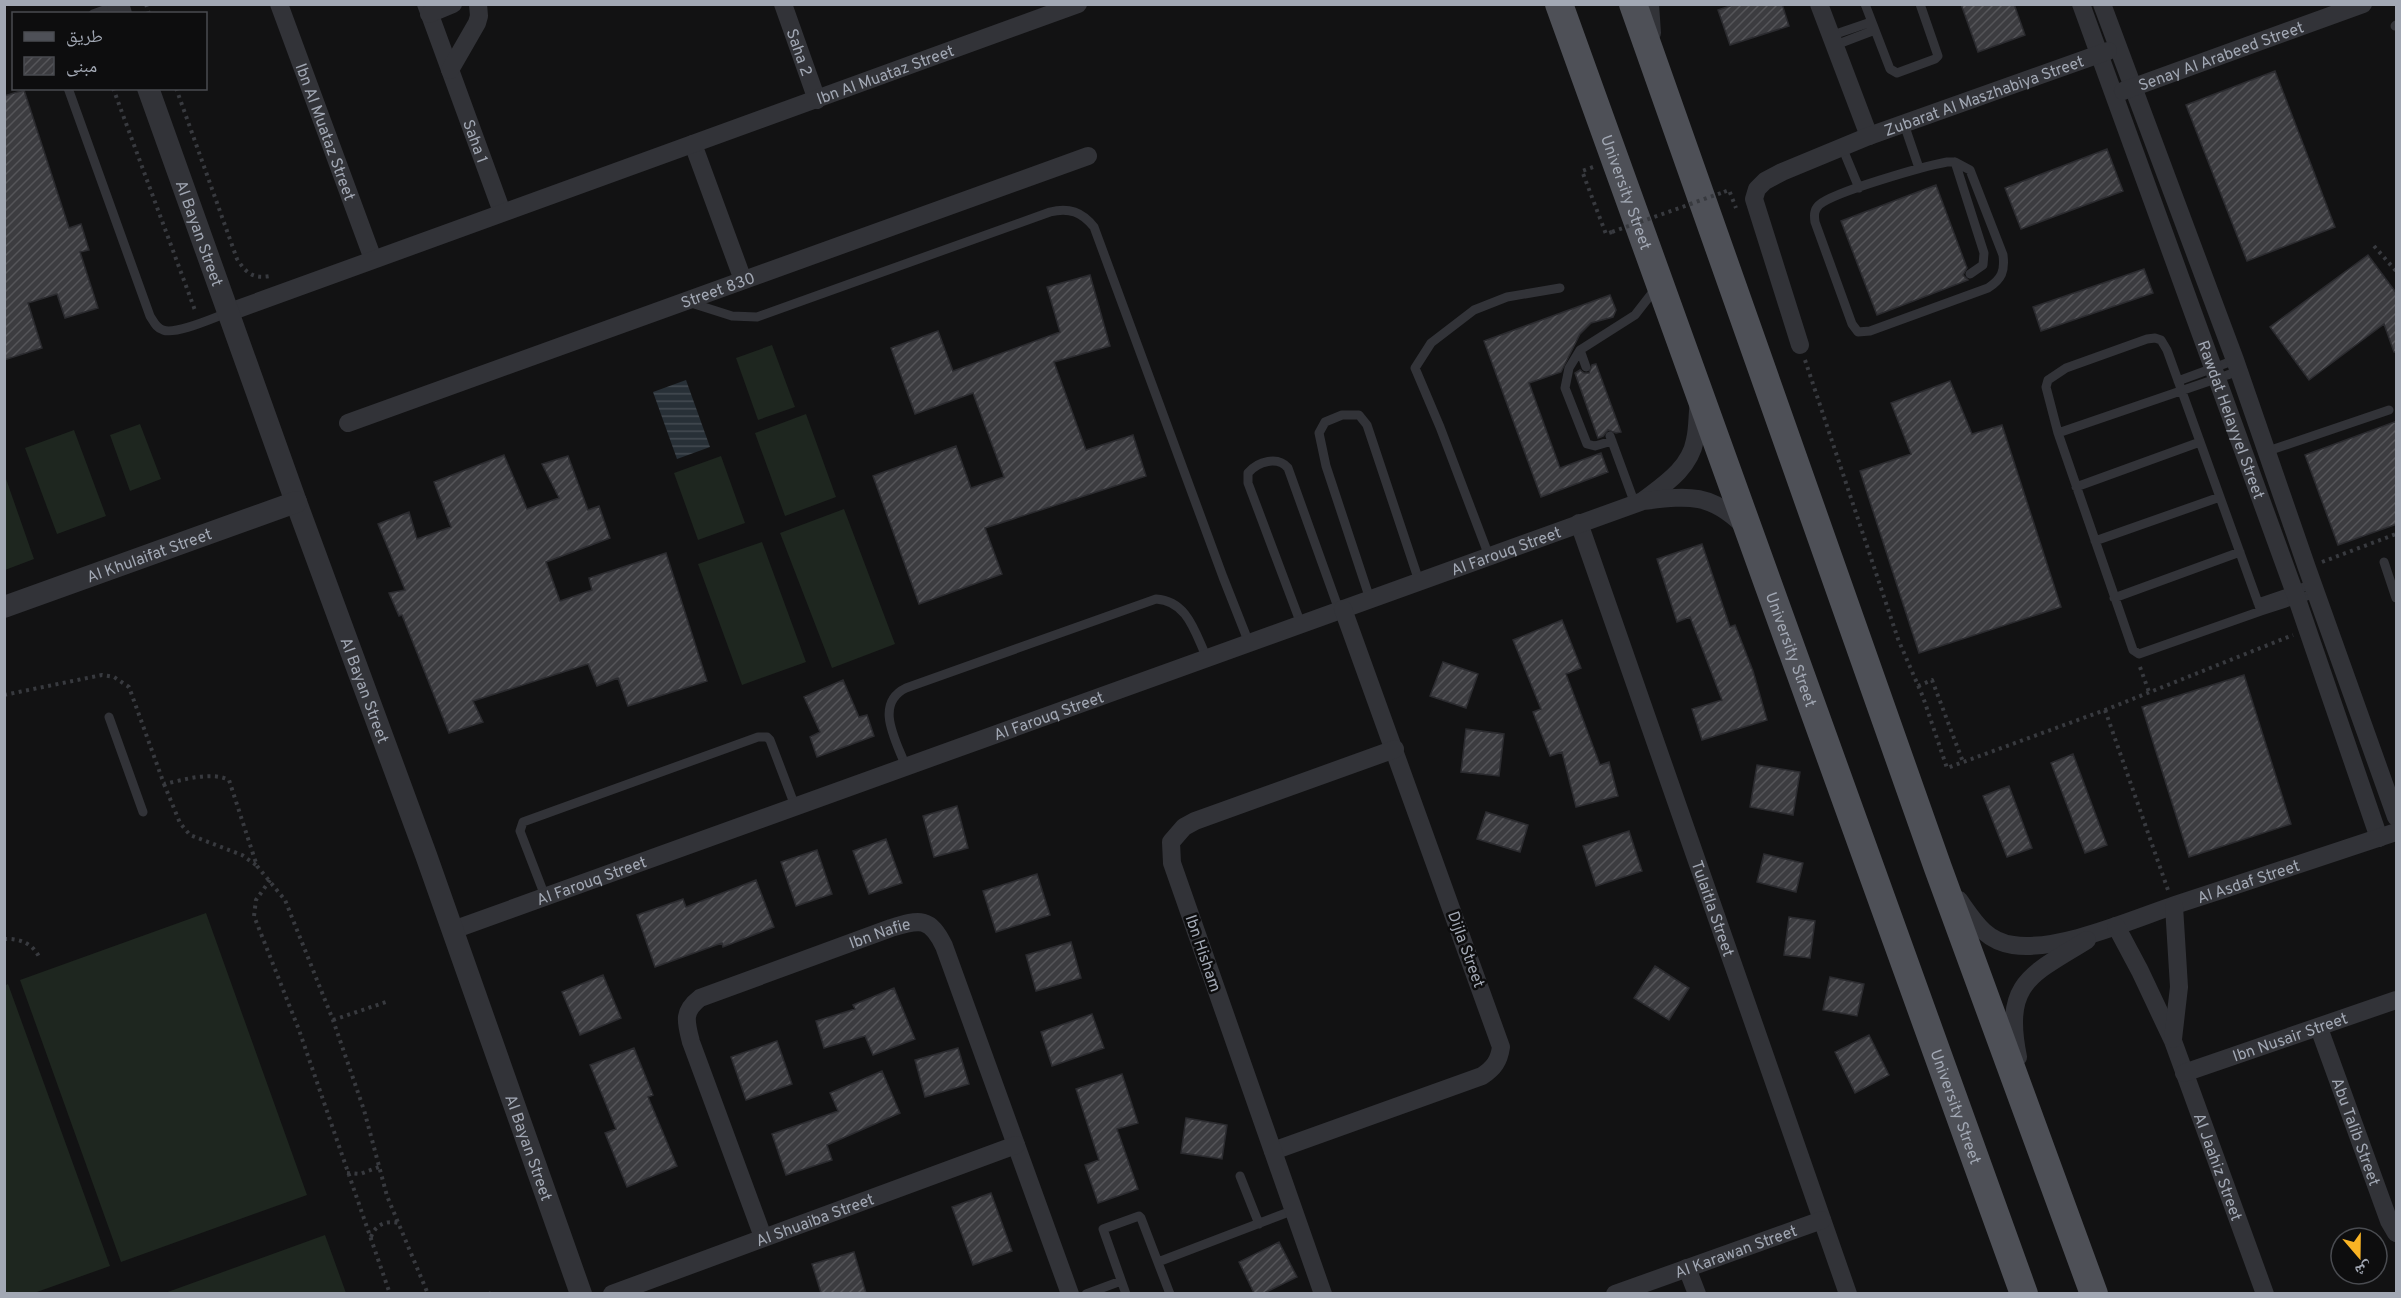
<svg xmlns="http://www.w3.org/2000/svg" width="2401" height="1298" font-family="Overpass,'Noto Naskh Arabic',sans-serif">
  <defs>
    <pattern id="water-rules" width="6" height="5" patternUnits="userSpaceOnUse" patternTransform="scale(1.5)"><rect width="6" height="5" fill="#283037"/><path d="M0 2.5h6" fill="none" stroke="#444b52"/></pattern>
    <pattern id="building-hatch" width="6" height="6" patternUnits="userSpaceOnUse" patternTransform="scale(1.5)"><rect width="6" height="6" fill="#3c3c40"/><path d="M-1 1l2-2M0 6l6-6M5 7l2-2" fill="none" stroke="#555559"/></pattern>
  </defs>
  <rect width="100%" height="100%" fill="#121213"/>
  <path fill="#1e261f" d="M772 345 795 407 758 420 736 358Z
    M806 414 836 497 785 516 755 433Z
    M140 424 161 479 130 491 110 435Z
    M74 430 106 516 57 534 25 448Z
    M721 456 745 523 698 540 674 473Z
    M5 476 34 559 5 570H4Z
    M844 509 895 644 832 668 780 533Z
    M762 542 806 662 742 685 698 564Z
    M206 913 307 1195 121 1262 20 980Z
    M8 984 110 1266 34 1293H5L4 986Z
    M325 1235 346 1293H165Z"/>
  <path fill="url(#water-rules)" d="M686 380 710 447 677 459 653 392Z"/>
  <path fill="url(#building-hatch)" stroke="#2b2b2f" stroke-width="1.5" d="M1736 4H1782L1789 26 1730 45 1718 10Z
    M1961 4H2014L2025 35 1978 52Z
    M2275 71 2335 227 2247 261 2186 105Z
    M24 90 69 228 81 224 89 250 80 252 98 308 65 318 57 294 28 303 42 348 4 360V96Z
    M2107 149 2123 191 2021 229 2005 188Z
    M1936 185 1967 268 1963 275 1968 280 1877 315 1841 221Z
    M2368 255 2397 294V352H2394L2384 324 2309 380 2270 327Z
    M2144 269 2153 293 2041 331 2033 307Z
    M1090 275 1110 346 1054 362 1086 450 1133 435 1146 476 985 528 1002 574 919 604 873 476 956 446 971 488 1004 477 973 393 915 414 891 348 938 331 953 371 1060 332 1047 287Z
    M1610 295 1616 310 1613 317 1591 323 1580 334 1561 372 1529 383 1560 468 1601 453 1608 472 1541 497 1484 341Z
    M1596 364 1621 432 1616 433 1608 430 1603 436 1598 438 1575 373 1580 370 1584 373H1589L1592 365Z
    M1950 381 1972 434 2002 425 2061 607 1919 653 1860 471 1911 454 1891 403Z
    M2397 421V524L2338 545 2305 455Z
    M504 455 527 509 559 498 542 464 568 456 588 510 599 506 610 538 546 562 560 601 592 590 589 578 666 553 707 681 628 706 618 678 597 686 588 664 473 701 483 722 449 733 402 615 399 616 389 593 405 590 378 524 409 512 417 539 451 527 434 482Z
    M1702 544 1730 627 1735 625 1753 671 1767 720 1702 740 1692 709 1722 700 1690 617 1677 622 1657 559Z
    M1562 620 1581 668 1566 674 1600 765 1609 762 1618 796 1576 807 1562 752 1550 756 1533 712 1541 709 1513 640Z
    M1443 662 1478 674 1466 708 1430 696Z
    M2244 675 2291 824 2189 857 2142 707Z
    M843 680 859 717 867 715 874 736 817 757 810 737 820 732 804 697Z
    M1466 729 1504 734 1499 776 1461 772Z
    M2073 754 2107 845 2085 853 2051 763Z
    M1757 765 1800 772 1793 815 1750 807Z
    M2009 786 2032 848 2007 857 1983 796Z
    M957 806 968 848 934 857 923 816Z
    M1486 812 1528 825 1520 852 1477 839Z
    M1629 831 1642 871 1596 886 1583 846Z
    M886 839 902 883 869 894 853 851Z
    M817 850 832 894 796 906 781 862Z
    M1764 854 1803 863 1796 892 1757 882Z
    M1037 874 1050 915 996 932 983 891Z
    M756 880 774 927 723 947 722 943 655 967 637 915 683 899 686 907Z
    M1789 917 1815 921 1810 958 1784 955Z
    M1071 942 1081 978 1036 991 1026 955Z
    M1655 966 1689 988 1669 1020 1634 998Z
    M603 975 621 1018 580 1035 562 992Z
    M1830 977 1864 984 1857 1016 1823 1010Z
    M894 988 915 1039 873 1055 865 1036 824 1048 816 1021 855 1009 853 1005Z
    M1092 1014 1104 1048 1052 1066 1041 1032Z
    M1869 1035 1889 1075 1855 1093 1835 1052Z
    M777 1041 792 1084 746 1100 731 1057Z
    M634 1048 653 1095 648 1097 677 1166 627 1187 605 1133 616 1129 590 1065Z
    M958 1048 969 1084 925 1097 915 1060Z
    M882 1071 900 1113 827 1145 832 1160 786 1175 772 1134 838 1111 830 1093Z
    M1122 1074 1138 1123 1117 1129 1138 1189 1098 1203 1085 1165 1099 1160 1076 1089Z
    M1186 1118 1227 1125 1222 1159 1181 1153Z
    M991 1193 1012 1251 973 1265 952 1207Z
    M1279 1242 1297 1277 1264 1293H1254L1239 1262Z
    M854 1252 866 1293H821L812 1264Z"/>
  <g fill="none" stroke-linecap="round" stroke-linejoin="round">
    <path stroke="#383a3f" stroke-width="4" stroke-dasharray="3 4.5" stroke-linecap="butt" d="M146 4 149 14
      M113 88 196 313
      M176 88 237 259C246 273 253 279 270 276
      M1593 167 1582 171 1606 234 1612 232
      M1724 192 1729 190 1736 208
      M2374 246 2396 271
      M1805 360 1898 639 1923 697 1947 768 2105 710 2293 635
      M2322 562 2396 534
      M2140 667 2149 692
      M1918 686 1932 680 1963 762
      M4 695 102 675 114 677 129 687 164 784C183 780 211 771 229 780L257 866 285 900 333 1020 364 1110 387 1196 428 1294
      M2105 710 2168 890
      M164 784 180 823 190 835 242 855 256 865
      M270 880 256 900 254 916 299 1030 390 1294
      M4 939C20 938 34 944 40 959
      M333 1020 386 1002
      M347 1173 360 1174 379 1167
      M371 1237C375 1225 386 1220 398 1223
      M489 1294 491 1293"/>
    <path stroke="#323338" stroke-width="9" d="M1865 4 1890 69 1897 73 1935 59 1938 56 1920 4
      M93 14 118 5
      M2395 26 2396 25
      M1830 36 1871 22
      M1833 46 1875 30
      M68 88 150 316C154 322 156 328 163 330 176 335 213 318 227 313
      M1904 124 1919 168
      M1842 147 1859 188
      M1947 162H1955L1970 170 2003 255C2005 271 2002 279 1988 288L1870 331 1858 332 1852 324 1815 222C1814 215 1814 210 1819 205 1833 192 1925 166 1947 162Z
      M1955 162 1984 253 1983 265 1970 274
      M688 302 732 316 757 317 1050 212C1069 207 1082 212 1094 227L1223 577 1249 643
      M2155 338 2161 340 2167 350 2261 611 2139 654 2133 650 2058 433 2046 387 2048 380 2066 368 2147 339Z
      M1580 350 1586 367
      M2178 381 2235 360
      M2058 433 2239 371
      M1610 436 1635 504
      M1612 441 1595 446 1587 444 1565 388 1569 368 1580 350 1635 315 1656 288
      M2268 451 2389 410
      M2076 487 2200 442
      M2095 541 2220 497
      M1489 556 1440 427 1415 368 1431 343 1474 310 1507 297 1560 288
      M2384 562 2396 598
      M2114 598 2240 552
      M1370 599 1326 466 1319 433 1325 422 1342 415H1359L1367 425 1419 581
      M2258 603 2313 584
      M2261 611 2316 593
      M1301 624 1248 483V473C1258 461 1278 456 1288 468L1339 610
      M109 717 143 812
      M906 767C897 742 873 704 906 688L1156 599C1188 601 1195 633 1207 658
      M545 896 520 831 523 822 758 737H767L770 740 795 806
      M1240 1176 1259 1224
      M1158 1262 1294 1210
      M1086 1294 1121 1281
      M1126 1294 1103 1229 1139 1216 1141 1218 1170 1294"/>
    <g stroke="#323338" stroke-width="18">
      <path id="s1" d="M279 4 373 259"/>
      <path id="s2" d="M426 4 502 212"/>
      <path id="s3" d="M783 4 817 100"/>
      <path d="M1650 4 1652 33"/>
      <path d="M1819 4 1869 136"/>
      <path id="s4" d="M2081 4 2297 599 2379 838"/>
      <path d="M2102 4 2235 360 2307 568 2396 817"/>
      <path d="M429 14 453 4"/>
      <path d="M450 70 477 23 479 16 478 4"/>
      <path id="s5" d="M2123 91 2363 4"/>
      <path d="M693 144 743 280"/>
      <path id="s6" d="M227 313 1078 4"/>
      <path id="s7" d="M1800 345 1754 199 1757 189 1765 181 1782 172 1869 136 2108 51"/>
      <path id="s8" d="M348 423 1088 156"/>
      <path d="M1644 500C1665 484 1690 468 1695 440 1698 428 1697 414 1699 402"/>
      <path id="s9" d="M1579 523 1848 1294"/>
      <path id="s10" d="M1959 900C1974 921 1985 941 2013 945 2058 952 2131 920 2175 905 2249 881 2323 856 2396 832"/>
      <path id="s11" d="M2116 926 2140 971 2173 1041 2265 1294"/>
      <path id="s12" d="M453 930 1643 501C1687 496 1710 492 1744 526"/>
      <path id="s13" d="M2319 1028 2389 1221 2396 1233"/>
      <path d="M2173 1039 2179 987 2174 906"/>
      <path d="M2018 1057C2003 982 2031 975 2087 940"/>
      <path id="s14" d="M2184 1073 2396 1000"/>
      <path d="M1273 1151 1482 1076C1494 1068 1499 1061 1501 1047L1343 609"/>
      <path id="s15" d="M763 1237 691 1042C686 1022 682 1012 700 998L891 928C920 919 930 917 944 946L1070 1294"/>
      <path d="M1687 1268 1697 1294"/>
      <path id="s16" d="M612 1294 1016 1145"/>
      <path d="M1323 1294 1172 863 1171 842 1184 827 1195 821 1395 749"/>
      <path id="s17" d="M1615 1294 1822 1220"/>
    </g>
    <g stroke="#323338" stroke-width="22">
      <path d="M118 4 121 14"/>
      <path id="s18" d="M148 88 296 502 426 855 581 1294"/>
      <path id="s19" d="M4 607 296 502"/>
    </g>
    <g stroke="#4e5057" stroke-width="28">
      <path id="s20" d="M1559 4 2024 1294"/>
      <path d="M1633 4 1938 868 2094 1294"/>
    </g>
    <path stroke="#383a3f" stroke-width="4" stroke-dasharray="3 4.5" stroke-linecap="butt" d="M1612 232 1724 192"/>
  </g>
  <g text-anchor="middle" stroke-width="5" stroke-linejoin="round" paint-order="stroke">
    <g font-size="16" fill="#a2a8b4" stroke="#0d0d0e">
      <text dy="6" stroke="none"><textPath href="#s3" startOffset="51">Saha 2</textPath></text>
      <text dy="6" stroke="none"><textPath href="#s5" startOffset="104">Senay Al Arabeed Street</textPath></text>
      <text dy="6" stroke="none"><textPath href="#s6" startOffset="700">Ibn Al Muataz Street</textPath></text>
      <text dy="6" stroke="none"><textPath href="#s7" startOffset="410">Zubarat Al Maszhabiya Street</textPath></text>
      <text dy="6" stroke="none"><textPath href="#s1" startOffset="136">Ibn Al Muataz Street</textPath></text>
      <text dy="6" stroke="none"><textPath href="#s2" startOffset="146">Saha 1</textPath></text>
      <text dy="6" stroke="none"><textPath href="#s20" startOffset="200">University Street</textPath></text>
      <text dy="6" stroke="none"><textPath href="#s18" startOffset="154">Al Bayan Street</textPath></text>
      <text dy="6" stroke="none"><textPath href="#s8" startOffset="393">Street 830</textPath></text>
      <text dy="6" stroke="none"><textPath href="#s4" startOffset="442">Rawdat Helayyel Street</textPath></text>
      <text dy="6" stroke="none"><textPath href="#s12" startOffset="1119">Al Farouq Street</textPath></text>
      <text dy="6" stroke="none"><textPath href="#s19" startOffset="154">Al Khulaifat Street</textPath></text>
      <text dy="6" stroke="none"><textPath href="#s20" startOffset="686">University Street</textPath></text>
      <text dy="6" stroke="none"><textPath href="#s18" startOffset="640">Al Bayan Street</textPath></text>
      <text dy="6" stroke="none"><textPath href="#s12" startOffset="633">Al Farouq Street</textPath></text>
      <text dy="6" stroke="none"><textPath href="#s12" startOffset="147">Al Farouq Street</textPath></text>
      <text dy="6" stroke="none"><textPath href="#s10" startOffset="318">Al Asdaf Street</textPath></text>
      <text dy="6" stroke="none"><textPath href="#s9" startOffset="408">Tulaitla Street</textPath></text>
      <text dy="6" stroke="none"><textPath href="#s15" startOffset="448">Ibn Nafie</textPath></text>
      <text transform="translate(1467 949) rotate(70)" y="6">Dijla Street</text>
      <text transform="translate(1204 953) rotate(71)" y="6">Ibn Hisham</text>
      <text dy="6" stroke="none"><textPath href="#s14" startOffset="112">Ibn Nusair Street</textPath></text>
      <text dy="6" stroke="none"><textPath href="#s20" startOffset="1172">University Street</textPath></text>
      <text dy="6" stroke="none"><textPath href="#s13" startOffset="110">Abu Talib Street</textPath></text>
      <text dy="6" stroke="none"><textPath href="#s18" startOffset="1126">Al Bayan Street</textPath></text>
      <text dy="6" stroke="none"><textPath href="#s11" startOffset="262">Al Jaahiz Street</textPath></text>
      <text dy="6" stroke="none"><textPath href="#s16" startOffset="216">Al Shuaiba Street</textPath></text>
      <text dy="6" stroke="none"><textPath href="#s17" startOffset="128">Al Karawan Street</textPath></text>
    </g>
  </g>
  <rect width="2401" height="1298" fill="none" stroke="#a2a8b4" stroke-width="12"/>
  <rect x="12" y="12" width="195" height="78" fill="#0d0d0e" stroke="#494b50" stroke-width="1.5"/>
  <rect x="24" y="32" width="30" height="9" fill="#4e5057" stroke="#494b50" stroke-width="1.5"/>
  <text x="66" y="42" font-size="18" fill="#a2a8b4">طريق</text>
  <rect x="24" y="57" width="30" height="18" fill="url(#building-hatch)" stroke="#494b50" stroke-width="1.5"/>
  <text x="66" y="72" font-size="18" fill="#a2a8b4">مبنى</text>
  <g transform="translate(2359 1256) rotate(160)"><circle r="28" fill="#0d0d0e" stroke="#494b50" stroke-width="1.5"/>
  <path d="M0-4.5L10 22L0 15L-10 22Z" fill="#f9b324"/>
  <text y="-9" font-size="16" font-weight="bold" text-anchor="middle" fill="#a2a8b4">ش</text>
  </g>
</svg>
